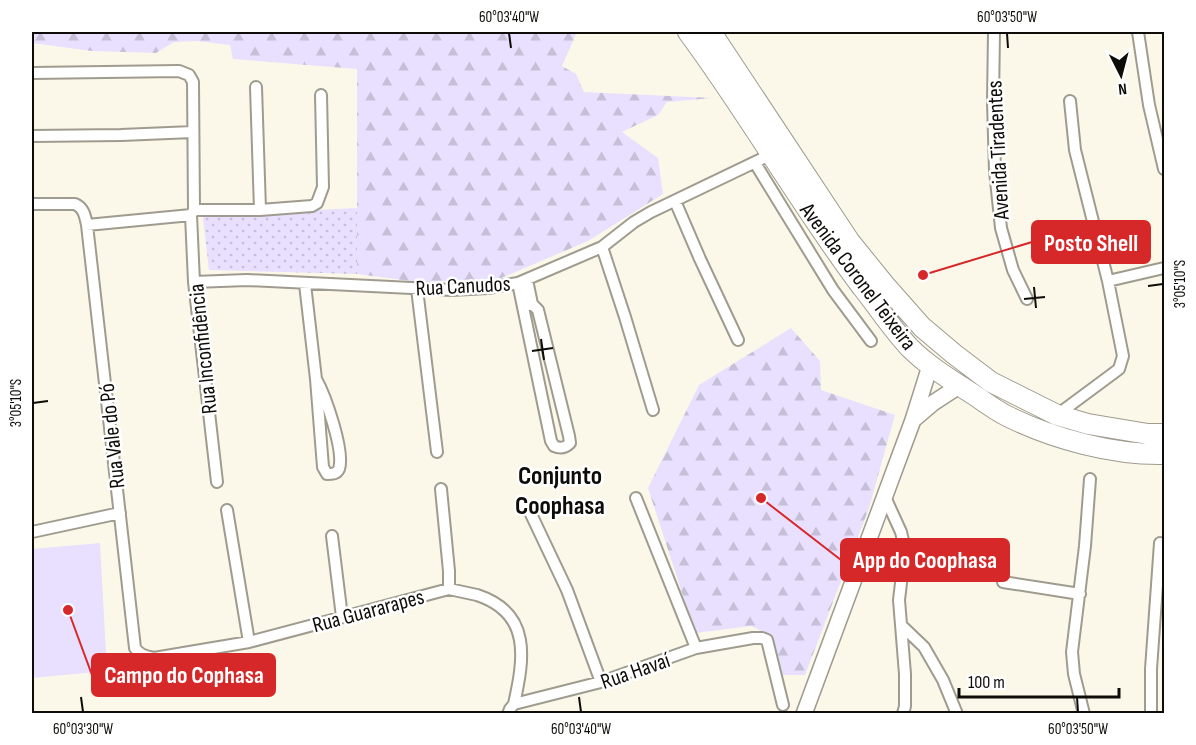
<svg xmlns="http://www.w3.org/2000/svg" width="1196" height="745" font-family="'Sofia Sans Condensed',sans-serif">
  <defs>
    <pattern id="grass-dots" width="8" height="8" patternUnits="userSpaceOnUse" patternTransform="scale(1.5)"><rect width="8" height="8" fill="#e8e0fe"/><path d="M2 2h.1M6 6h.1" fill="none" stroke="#c6bfd8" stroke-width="1.8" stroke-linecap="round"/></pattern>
    <pattern id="forest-firs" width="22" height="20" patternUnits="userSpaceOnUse" patternTransform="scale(1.5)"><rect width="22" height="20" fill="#e8e0fe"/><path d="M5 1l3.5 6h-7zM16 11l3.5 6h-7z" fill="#c6bfd8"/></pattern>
  </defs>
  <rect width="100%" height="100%" fill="#fcf8e9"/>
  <path fill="url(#grass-dots)" d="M359 208 357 274 209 270 203 219 204 215Z"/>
  <path fill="url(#forest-firs)" d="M32 32H577L562 66 576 74 584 92 712 98 667 102 658 115 622 132 658 158 663 194 588 241 499 279 418 282 357 274V69L233 59 230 45 197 41 174 42 156 53 92 51 32 43Z
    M791 328 820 361 821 390 895 415 869 508 805 675H780L770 635 751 626 695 633 648 488 699 385Z"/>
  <path fill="#e8e0fe" d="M100 543 107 671 32 678V549Z"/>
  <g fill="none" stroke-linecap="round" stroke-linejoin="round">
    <defs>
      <path id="street" d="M994 32 993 102 995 171 1001 228 1013 270 1027 299
        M1138 32 1149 105 1164 169
        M32 73 179 71 189 75 193 82 194 210
        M256 87 260 210
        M32 136 121 135 193 132
        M755 163 833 290 871 341
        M675 201 700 259 738 340
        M32 204H75C84 208 85 216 87 225L135 648C140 655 145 656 154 658L249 642 449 589C458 591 468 593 477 595 532 613 524 659 514 704
        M191 215 194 282 217 482
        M87 225 191 215 194 210H260L312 206 317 203 323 187 321 95
        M602 247 625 317 653 410
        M527 280 532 304
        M1108 281 1164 268
        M194 282 247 280 452 290 488 288 518 283 602 247 634 222 651 212 772 154
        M518 283 551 441 554 446C561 449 565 448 570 443L569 436 538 310 532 304 523 306
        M305 284 316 379 323 467 327 474C332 474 337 474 339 469 345 451 325 395 316 379
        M417 289 437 452
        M1057 415 1119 369 1123 356 1108 281 1075 150 1070 101
        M441 489 449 571V589
        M885 497 901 532 905 549 899 600 905 674V706L903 714
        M636 498 696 648
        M227 510 249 642
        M530 512 567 590 601 682
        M32 532 120 513
        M332 536 342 617
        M1003 582 1080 594
        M902 626 924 647 943 680 957 714
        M508 714 510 709 514 704 601 682 696 648 753 638H762L767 640 783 705
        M1084 714 1074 674 1072 652 1085 546 1090 479
        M1151 714V669L1160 543"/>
      <path id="secondary" d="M913 420 933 403 959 386
        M804 714 913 420 930 366"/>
      <path id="highway" d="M688 32C749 114 800 205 862 287 878 307 892 329 910 348 927 365 948 378 968 391 981 399 993 409 1007 416 1053 439 1113 455 1164 454
        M711 32 850 242 884 284 922 327 954 354 991 382 1057 415 1088 424 1148 434H1164"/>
    </defs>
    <use href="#street" stroke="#9f9b8e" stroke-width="14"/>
    <use href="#secondary" stroke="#9f9b8e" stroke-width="18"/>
    <use href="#highway" stroke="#9f9b8e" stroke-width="22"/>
    <use href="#street" stroke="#fff" stroke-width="10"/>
    <use href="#secondary" stroke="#fff" stroke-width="15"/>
    <use href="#highway" stroke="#fff" stroke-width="20"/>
  </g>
  <path fill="none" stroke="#0e0c08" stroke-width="2" d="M509 33 511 48M1007 33 1008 48M1148 286 1163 284M1034 287 1036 308M1024 299 1045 297M541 339 544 360M532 351 553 348M33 403 48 401M81 697 83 712M579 697 581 712M1077 697 1078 712"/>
  <g text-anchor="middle" stroke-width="5" stroke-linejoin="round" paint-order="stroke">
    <g font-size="22" fill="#0e0c08" stroke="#fff">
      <text transform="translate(997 150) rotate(-93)" y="8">Avenida Tiradentes</text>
      <text transform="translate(859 276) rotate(53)" y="8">Avenida Coronel Teixeira</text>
      <text transform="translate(463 285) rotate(-3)" y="8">Rua Canudos</text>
      <text transform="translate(202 349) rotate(-96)" y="8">Rua Inconfidência</text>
      <text transform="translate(111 436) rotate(-96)" y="8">Rua Vale do Pó</text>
      <text transform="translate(368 610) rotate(-15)" y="8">Rua Guararapes</text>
      <text transform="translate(635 670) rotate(-19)" y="8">Rua Havaí</text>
    </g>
    <g font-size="26" font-weight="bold" fill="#0e0c08" stroke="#fff">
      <text x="560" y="484">Conjunto<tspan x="560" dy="30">Coophasa</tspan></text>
    </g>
  </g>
  <path fill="none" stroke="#d62828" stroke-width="2" d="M923 275L1032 242M761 498L841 560M68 610L92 675"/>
  <g fill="#d62828" stroke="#fff" stroke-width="2">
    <circle cx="923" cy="275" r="6"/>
    <circle cx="761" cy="498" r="6"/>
    <circle cx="68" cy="610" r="6"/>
  </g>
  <g fill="#d62828" stroke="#d62828" stroke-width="2">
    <rect x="1032" y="221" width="118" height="42" rx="6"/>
    <rect x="841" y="539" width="168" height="42" rx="6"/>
    <rect x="92" y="654" width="183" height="42" rx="6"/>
  </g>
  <g font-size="24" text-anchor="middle" font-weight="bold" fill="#fff">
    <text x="1091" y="251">Posto Shell</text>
    <text x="925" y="568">App do Coophasa</text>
    <text x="184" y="683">Campo do Cophasa</text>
  </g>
  <rect width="1196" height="745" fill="none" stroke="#ffffff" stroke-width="66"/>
  <g transform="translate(1121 75) rotate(174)" stroke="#ffffff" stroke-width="4.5" paint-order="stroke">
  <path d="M0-4.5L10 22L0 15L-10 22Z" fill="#0e0c08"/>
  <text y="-9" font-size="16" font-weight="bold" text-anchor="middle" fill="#0e0c08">N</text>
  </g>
  <path d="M959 688v9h160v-9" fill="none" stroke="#0e0c08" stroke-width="3"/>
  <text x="968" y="688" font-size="18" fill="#0e0c08" stroke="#ffffff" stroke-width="4.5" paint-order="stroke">100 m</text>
  <rect x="33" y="33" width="1130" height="679" fill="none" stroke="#0e0c08" stroke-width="2"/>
  <g font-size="15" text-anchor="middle" fill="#0e0c08">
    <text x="509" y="22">60°03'40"W</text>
    <text x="1007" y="22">60°03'50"W</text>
    <text transform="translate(1180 284) rotate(-90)" y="5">3°05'10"S</text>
    <text transform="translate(16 403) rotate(-90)" y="5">3°05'10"S</text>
    <text x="83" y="734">60°03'30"W</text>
    <text x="581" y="734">60°03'40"W</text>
    <text x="1078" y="734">60°03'50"W</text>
  </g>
</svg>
